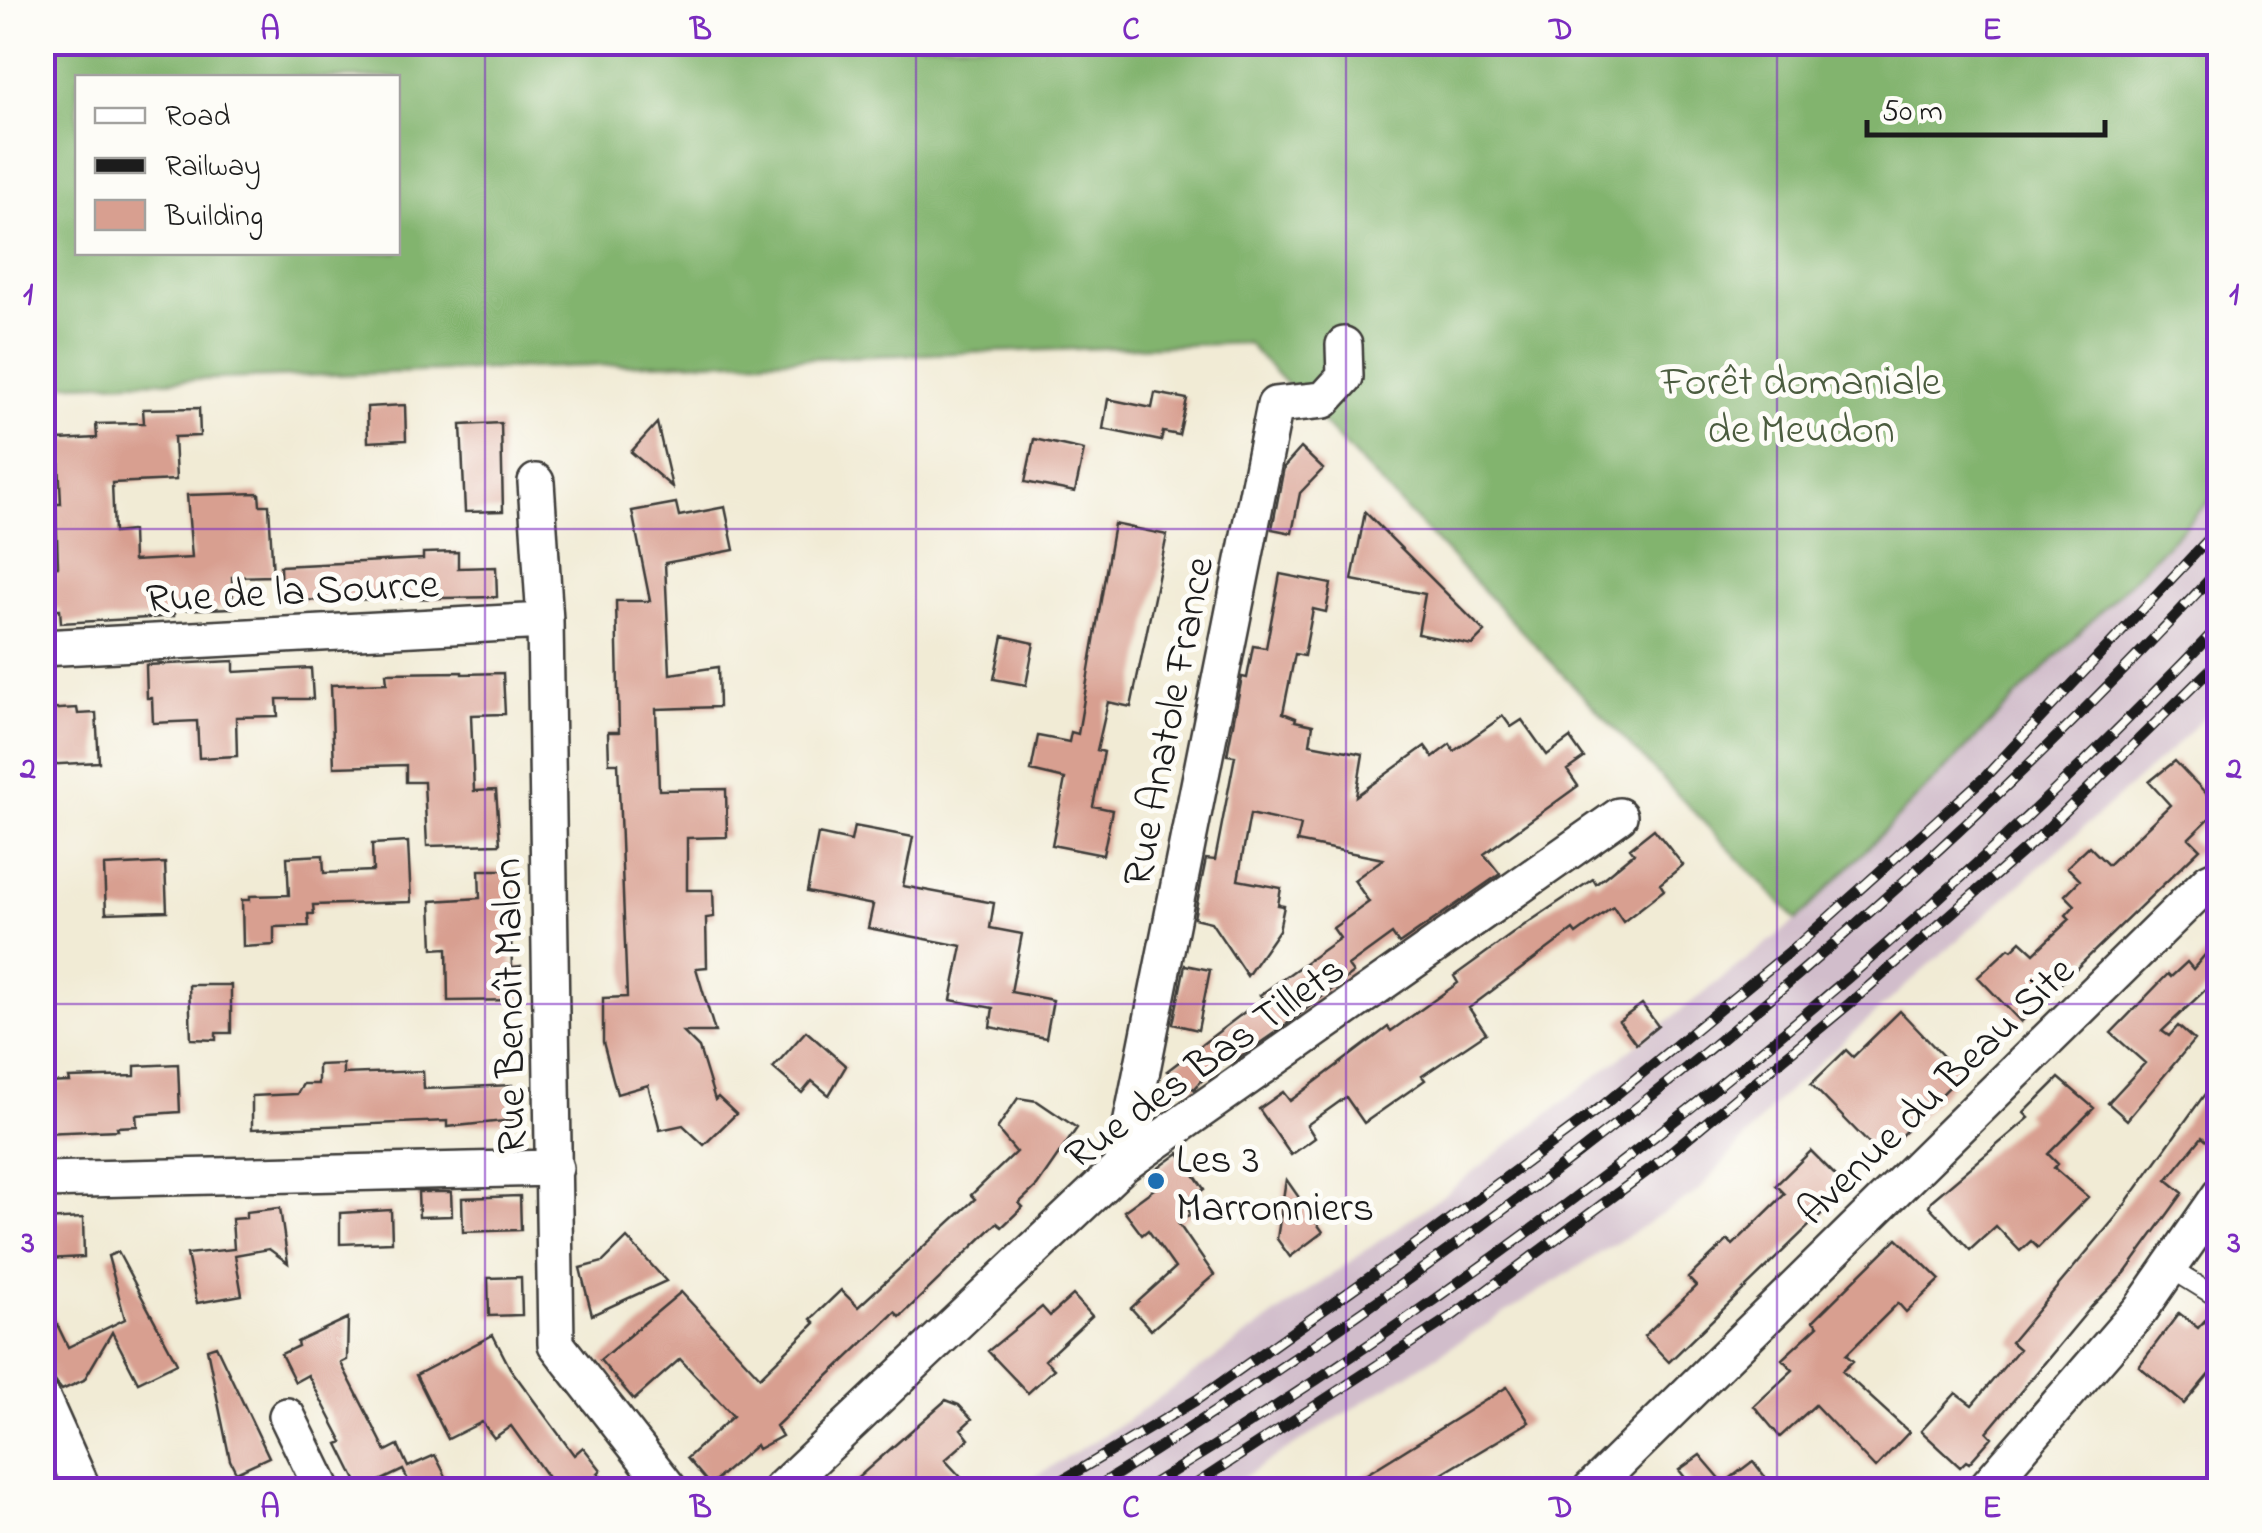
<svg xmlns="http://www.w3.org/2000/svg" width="2262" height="1533" font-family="'Indie Flower',sans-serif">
  <rect width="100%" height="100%" fill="#fdfcf7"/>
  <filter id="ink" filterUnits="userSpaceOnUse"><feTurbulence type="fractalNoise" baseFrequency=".01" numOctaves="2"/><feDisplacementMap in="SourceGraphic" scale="20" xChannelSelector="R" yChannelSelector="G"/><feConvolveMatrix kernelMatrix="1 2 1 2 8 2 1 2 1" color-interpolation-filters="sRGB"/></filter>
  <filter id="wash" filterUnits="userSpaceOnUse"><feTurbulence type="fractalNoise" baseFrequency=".0048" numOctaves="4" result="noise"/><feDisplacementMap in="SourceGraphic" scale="40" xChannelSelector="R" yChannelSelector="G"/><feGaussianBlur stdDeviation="2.25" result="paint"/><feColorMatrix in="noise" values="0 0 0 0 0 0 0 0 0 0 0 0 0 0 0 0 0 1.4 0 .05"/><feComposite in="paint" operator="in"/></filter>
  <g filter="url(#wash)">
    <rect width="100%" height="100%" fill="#f1ebd5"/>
    <path fill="#d1bdcb" d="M2219 491V701L2173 748 1781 1097 1699 1191 1223 1490H1013L1128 1420 1445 1194 1797 920Z"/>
    <path fill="#82b46e" stroke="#4f6845" stroke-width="2.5" fill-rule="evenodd" d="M42 43H2219V491L1797 920 1247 343 43 385ZM78 78H398V252H78Z"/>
    <g id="blocks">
      <path fill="#d89f90" d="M1155 393 1187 399 1179 435 1163 432 1161 441 1103 429 1108 399 1152 408Z
        M405 405 406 440 368 442 367 407Z
        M199 408 200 436 174 437 176 480 112 483 114 533 132 531 133 561 192 558 187 495 259 493 260 505H269L273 576 232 577 233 608 174 610V616L148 618 61 623 60 609H42V567L58 566 56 504H61L58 440 97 438 96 424 144 423 143 409Z
        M501 423 503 511 465 512 461 425Z
        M657 423 672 487 631 452Z
        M1034 439 1084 450 1075 492 1025 482Z
        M1301 448 1323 469 1300 493 1292 533 1272 529 1284 467Z
        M676 503 679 516 725 507 734 550 665 563 670 674 718 667 719 707 656 709 659 790 726 789 727 837 687 838V890H713L714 917 706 918 707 967 696 968 715 1032H683L699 1048 715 1100 718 1097 736 1114 704 1145 683 1125 660 1130 648 1085 617 1094 603 1042V998L627 997 618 763H609L608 732H619L616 601H650L632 511Z
        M1365 512 1485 632 1472 645 1418 634 1425 594 1352 580Z
        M1114 524 1167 535 1131 707 1108 702 1097 750 1104 752 1093 806 1112 810 1103 855 1052 845 1065 779 1031 771 1038 736 1069 742 1071 732 1078 734Z
        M458 552V568L496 567 497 597 281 601 280 566 423 559V553Z
        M1280 574 1331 584 1326 612 1313 609 1304 656 1295 654 1283 713 1296 718 1295 721 1313 725 1310 744 1363 754 1356 796 1425 746 1433 757 1450 744 1454 751 1503 716 1511 727 1522 720 1547 755 1570 738 1584 758 1567 770 1578 786 1484 854 1500 874 1399 944 1392 934 1348 966 1353 973 1283 1027 1234 1061 1228 1054 1210 1078 1207 1075 1194 1089 1167 1071 1263 998 1260 995 1340 938 1333 928 1369 902 1354 880 1383 859 1297 842 1301 825 1250 814 1238 880 1281 888 1278 905 1284 906 1279 930 1247 976 1211 922 1194 918 1206 859 1215 860 1235 756 1227 755 1242 677 1247 678 1253 646 1266 648Z
        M1003 636 1034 643 1026 685 994 679Z
        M234 661V672L311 668 313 699H277L278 716 236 717 237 756 199 758 197 721 153 723 152 698H147L146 665Z
        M462 672V674L503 673 505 714 471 715 474 791 496 790 500 844 427 846 424 782H406V765L334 767 331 685 387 683 386 673Z
        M77 708 78 714 96 713 99 762 42 765V710Z
        M2175 761 2220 808 2189 838 2200 849 2021 1022 1978 977 2009 948 2012 950 2021 941 2034 953 2070 919 2066 915 2075 905 2065 895 2080 880 2067 867 2089 846 2108 865 2170 805 2149 782Z
        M854 826 913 837 903 886 994 903 990 928 1022 934 1011 992 1053 1000 1046 1038 990 1027 993 1008 951 1000 962 946 868 928 873 905 807 892 818 834 851 841Z
        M1654 829 1683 865 1660 884 1664 890 1623 922 1613 907 1576 934 1573 930 1469 1008 1486 1033 1422 1076 1425 1080 1364 1123 1346 1097 1307 1125 1315 1138 1291 1155 1259 1109 1283 1092 1290 1101 1388 1027 1391 1031 1458 983 1454 976 1523 926 1593 879 1596 884 1634 853 1630 848Z
        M408 842 411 902 313 905 314 914H308L309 926 274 927V945L243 947 242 900H250V896L289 895 287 857 323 855 324 873 373 871 372 844Z
        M165 863 167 911 106 913 104 866Z
        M479 870H516L518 897 510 898 512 967 521 966 522 1000 448 1001 447 948 433 949 431 901 480 898Z
        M2220 937V976L2162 1031 2169 1036 2178 1026 2194 1040 2127 1120 2108 1103 2145 1063 2111 1033 2168 974 2171 977 2187 962 2193 969Z
        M1185 965 1210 970 1198 1030 1173 1024Z
        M189 985H231V1033H216V1040L191 1039Z
        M1642 1004 1658 1026 1636 1044 1619 1021Z
        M1900 1011 1961 1075 1881 1156 1811 1084 1846 1050 1853 1057Z
        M806 1031 846 1066 829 1095 812 1081 802 1093 773 1068Z
        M178 1064 180 1112 136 1115 137 1126 117 1127 118 1130 42 1133V1083L70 1082 69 1078 135 1076V1066Z
        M343 1064V1074L423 1071 424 1089 512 1085 514 1120 447 1127V1121L252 1129V1096L297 1094 303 1084H318V1065Z
        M2220 1073V1152L2202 1137 2167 1180 2183 1193 2125 1273 2092 1306 1987 1432 1992 1437 1969 1463 1966 1461 1960 1467 1921 1431 1956 1393 1972 1405 2019 1349 2011 1342 2116 1217Z
        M2059 1078 2094 1108 2048 1154 2058 1164 2054 1168 2088 1197 2038 1248 2031 1241 2020 1251 1996 1226 1970 1250 1929 1206 1931 1201 2029 1118 2024 1113Z
        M1018 1098 1037 1101 1077 1128 1037 1186 1019 1203 1023 1207 1002 1227 997 1223 900 1317 895 1312 776 1426 782 1436 758 1449 756 1445 710 1485 687 1458 733 1416 680 1359 634 1400 600 1360 681 1292 760 1377 815 1323 811 1319 841 1290 858 1307 975 1199 971 1195 1016 1152 997 1129Z
        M1811 1151 1848 1188 1669 1362 1644 1336 1696 1286 1688 1278 1728 1240 1733 1245 1785 1194 1776 1185Z
        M1179 1153 1204 1189 1184 1204 1191 1214 1178 1223 1214 1275 1151 1330 1131 1308 1175 1268 1148 1230 1142 1235 1124 1211 1154 1189 1146 1177Z
        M1286 1179 1323 1232 1290 1257 1277 1239Z
        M418 1192H451L452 1216 419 1217Z
        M520 1196 521 1230 463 1232 462 1198Z
        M280 1208 288 1263 269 1249 235 1255 242 1295 197 1303 187 1254 234 1249 232 1219 246 1218V1212Z
        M391 1210 392 1242 340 1244V1213Z
        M83 1218 84 1257 46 1259 43 1220Z
        M627 1238 666 1281 592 1315 580 1268 603 1262Z
        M1897 1238 1940 1280 1906 1312 1898 1303 1846 1355 1853 1361 1842 1371 1909 1432 1875 1468 1815 1405 1780 1437 1754 1406 1793 1370 1782 1359 1818 1326 1813 1321Z
        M118 1252 177 1363 138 1382 112 1332 84 1380 62 1390 54 1380 42 1377V1293L68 1347 125 1319 108 1256Z
        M521 1277 522 1315 489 1316 488 1278Z
        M1073 1295 1092 1316 1045 1360 1054 1369 1028 1393 988 1351 1042 1307 1050 1316Z
        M2214 1310 2220 1311V1361L2184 1404 2139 1366 2179 1313 2198 1328Z
        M348 1318 347 1360 341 1363 386 1451 398 1445 408 1467 435 1455 453 1490H413L403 1470 361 1490 338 1444 343 1442 308 1375 295 1382 281 1354 298 1346 297 1342Z
        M493 1335 510 1368 574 1455 583 1447 601 1470 598 1473 612 1490H557L511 1426 494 1438 482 1422 448 1439 416 1375Z
        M216 1346 269 1457 236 1472 230 1460 207 1349Z
        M1507 1387 1529 1422 1415 1490H1341Z
        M946 1400 959 1405 972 1419 961 1429 969 1439 945 1460 973 1490H844Z
        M1700 1455 1724 1483 1753 1461 1775 1490H1695L1679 1470Z"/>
    </g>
  </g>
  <g filter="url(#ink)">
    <use href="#blocks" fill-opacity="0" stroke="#3c3b38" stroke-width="2.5"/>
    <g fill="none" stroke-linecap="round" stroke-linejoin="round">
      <defs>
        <path id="lane" d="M2170 1268 2220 1299"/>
        <path id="street" d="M536 482 545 621 556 1344 670 1490
          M42 648 545 621
          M1123 1165 1275 405 1324 400 1345 377 1344 345
          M42 1180 555 1168
          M42 1398 83 1490
          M287 1416 323 1490
          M780 1490 1123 1165 1619 816
          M1590 1490 2209 881 2220 876
          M1984 1490 2141 1309 2220 1195"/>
      </defs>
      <use href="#lane" stroke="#3c3b38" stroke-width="22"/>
      <use href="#street" stroke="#3c3b38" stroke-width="40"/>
      <use href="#lane" stroke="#fff" stroke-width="18"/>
      <use href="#street" stroke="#fff" stroke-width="35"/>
      <defs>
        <path id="rail" d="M1046 1490 1198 1399 1408 1250 1601 1107 1799 944 1986 776 2220 527
          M1092 1490C1504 1233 1890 927 2220 568
          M1143 1490C1537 1250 1901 959 2220 625
          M1187 1490 1452 1316 1650 1169 1849 1004 2041 835 2220 660"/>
      </defs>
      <use href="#rail" stroke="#1c1c1c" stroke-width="11"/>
      <use href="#rail" stroke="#fdfcf7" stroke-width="8" stroke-dasharray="22" stroke-linecap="butt"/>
    </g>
  </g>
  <path fill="none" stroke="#7b2cbf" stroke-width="2.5" stroke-opacity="0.55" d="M485 42V1490M916 42V1490M1346 42V1490M1777 42V1490M42 529H2220M42 1004H2220"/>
  <circle fill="#1f6fb2" stroke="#fdfcf7" stroke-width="4" cx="1156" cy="1181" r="10"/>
  <g text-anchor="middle" stroke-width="10" stroke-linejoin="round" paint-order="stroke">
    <g font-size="42" fill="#4b5c3f" stroke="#fdfcf7">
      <text x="1801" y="394">Forêt domaniale<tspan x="1801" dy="48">de Meudon</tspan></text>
    </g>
    <g font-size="42" fill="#1c1c1c" stroke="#fdfcf7">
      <text transform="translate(292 589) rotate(-3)" y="15">Rue de la Source</text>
      <text transform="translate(1166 721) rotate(-79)" y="15">Rue Anatole France</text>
      <text transform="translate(507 1006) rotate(-91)" y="15">Rue Benoît Malon</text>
      <text transform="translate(1203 1060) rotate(-36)" y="15">Rue des Bas Tillets</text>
      <text transform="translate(1934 1089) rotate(-44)" y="15">Avenue du Beau Site</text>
    </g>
    <g font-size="42" fill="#1c1c1c" stroke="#fdfcf7" text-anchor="start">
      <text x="1176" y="1172">Les 3<tspan x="1176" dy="48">Marronniers</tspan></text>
    </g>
  </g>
  <rect width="2262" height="1533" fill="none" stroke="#fdfcf7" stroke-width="110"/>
  <rect x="75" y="75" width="325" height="180" fill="#fdfcf7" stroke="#a3a29f" stroke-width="2.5"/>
  <rect x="95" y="108" width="50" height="15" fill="#ffffff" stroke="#a3a29f" stroke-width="2.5"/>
  <text x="165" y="125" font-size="30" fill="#1c1c1c">Road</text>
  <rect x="95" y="158" width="50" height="15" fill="#1c1c1c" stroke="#a3a29f" stroke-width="2.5"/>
  <text x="165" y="175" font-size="30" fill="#1c1c1c">Railway</text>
  <rect x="95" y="200" width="50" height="30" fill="#d89f90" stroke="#a3a29f" stroke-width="2.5"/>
  <text x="165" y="225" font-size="30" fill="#1c1c1c">Building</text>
  <path d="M1867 120v15h238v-15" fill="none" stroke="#1c1c1c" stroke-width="5"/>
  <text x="1882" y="120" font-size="30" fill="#1c1c1c" stroke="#fdfcf7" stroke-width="8" paint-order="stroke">50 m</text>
  <rect x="55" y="55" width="2152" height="1423" fill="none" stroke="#7b2cbf" stroke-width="4"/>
  <g font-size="32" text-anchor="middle" font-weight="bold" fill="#7b2cbf">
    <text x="270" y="39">A</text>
    <text x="701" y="39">B</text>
    <text x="1131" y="39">C</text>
    <text x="1561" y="39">D</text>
    <text x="1992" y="39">E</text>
    <text x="28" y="304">1</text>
    <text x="2234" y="304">1</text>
    <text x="28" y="778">2</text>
    <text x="2234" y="778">2</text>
    <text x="28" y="1252">3</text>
    <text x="2234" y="1252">3</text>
    <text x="270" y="1517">A</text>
    <text x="701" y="1517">B</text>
    <text x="1131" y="1517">C</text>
    <text x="1561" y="1517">D</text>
    <text x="1992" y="1517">E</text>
  </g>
</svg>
